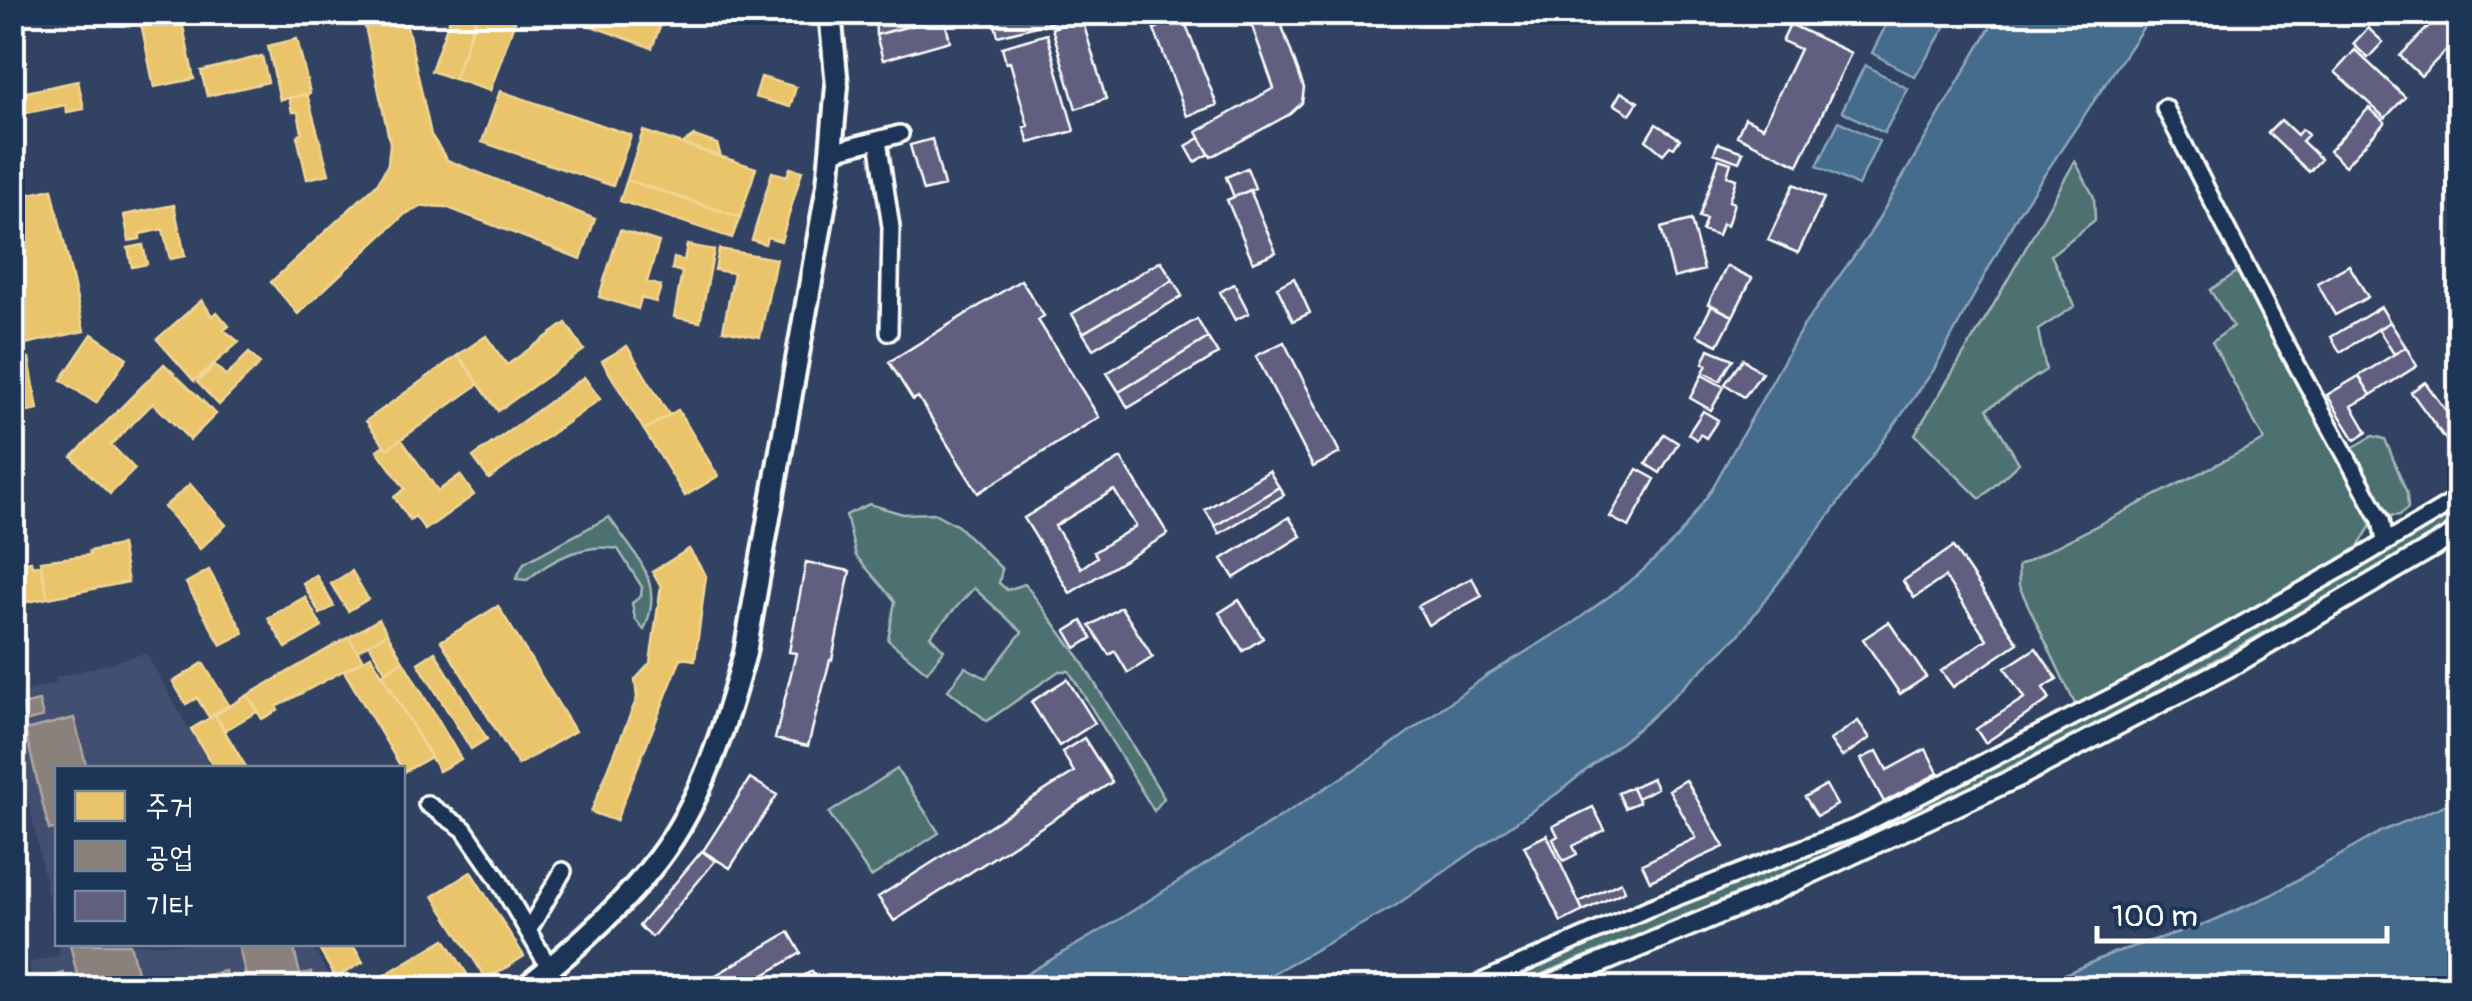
<svg xmlns="http://www.w3.org/2000/svg" width="2472" height="1001" font-family="Pangolin,'Poor Story',sans-serif">
  <rect width="100%" height="100%" fill="#314263"/>
  <filter id="ink" filterUnits="userSpaceOnUse"><feTurbulence type="fractalNoise" baseFrequency=".01" numOctaves="2"/><feDisplacementMap in="SourceGraphic" scale="20" xChannelSelector="R" yChannelSelector="G"/><feConvolveMatrix kernelMatrix="1 2 1 2 8 2 1 2 1" color-interpolation-filters="sRGB"/></filter>
  <g filter="url(#ink)">
    <path fill="#434f6f" d="M146 653 211 768H58L57 941 13 723 12 695 56 683 55 678Z
      M58 944H311L335 988H35L29 963 60 955Z"/>
    <path fill="#4e7070" stroke="#a6b8b8" stroke-width="2.5" d="M2075 161 2094 197 2095 220 2051 255 2075 306 2038 330 2046 370 1987 409 2019 463 1980 499 1915 434 1990 311Z
      M2237 272 2370 514V527L2353 555 2314 581 2085 703 2075 704 2019 586 2018 566 2264 440 2212 342 2233 326 2210 290Z
      M2373 436 2385 439 2407 493 2408 508 2400 515 2389 516C2370 500 2360 472 2352 448Z
      M2459 500V519C2277 629 2091 731 1899 821 1771 882 1639 934 1508 988H1481L1841 837Z
      M869 504 903 514 934 513 958 526 1002 569 999 583 1007 590 1025 584 1079 657 1164 798 1154 811 1069 671H1059L987 721 948 690 965 667 986 678 1022 632 974 588 930 636 944 650 927 672 888 640 895 601 856 556 846 515Z
      M609 517C635 556 666 581 644 630L635 619 632 603 641 596 642 587 618 549C585 542 552 559 527 580L516 579 524 563Z
      M897 769 939 833 871 877 829 813Z"/>
    <path fill="#446c8c" stroke="#8fa7ba" stroke-width="2.5" d="M1999 12 2153 13 2018 214 1933 371 1834 509 1738 636 1645 723 1559 792 1395 906 1246 988H1003L1115 922 1377 755 1486 676 1573 623 1638 575 1678 537 1710 492 1802 328 1869 235Z
      M1892 13H1929L1945 27 1915 77 1872 53Z
      M1865 65 1908 89 1884 133 1842 111Z
      M1839 121 1879 141 1858 186 1817 166Z
      M2459 799V988H2033L2113 953 2210 922 2271 895 2382 831Z"/>
    <path fill="#e9c46a" stroke="#f0d697" stroke-width="2.5" d="M165 12H180L194 79 154 87 140 18Z
      M362 12H404L431 135 447 160 595 219 581 259 446 207 423 206 405 214 298 314 271 282 377 184 388 164 390 143Z
      M452 12 476 19 454 79 431 71Z
      M478 12H518L490 91 454 79Z
      M553 12H637L662 21 652 48Z
      M297 39 310 93 280 100 268 46Z
      M262 56 268 82 207 96 201 71Z
      M761 77 796 87 790 107 755 97Z
      M78 81 84 109 67 112 65 105 12 116V95Z
      M500 91 631 135 613 186 482 142Z
      M307 94 329 174 307 179 297 136 302 132 298 112H292L289 98Z
      M643 131 756 168 740 217 627 180Z
      M694 136 717 144 721 157 682 144Z
      M790 168 802 171 781 241 767 237 765 244 752 240 772 172 787 176Z
      M627 180 740 217 732 238 620 201Z
      M52 189 84 331 12 347V198Z
      M174 205 185 256 170 259 163 229 140 234V239L129 241 124 215Z
      M620 230 659 242 647 282 661 286 656 302 641 298 638 309 599 297Z
      M143 245 147 264 132 267 128 248Z
      M687 245 714 250 700 322 674 317 682 272 672 269 674 258 684 261Z
      M719 249 776 259 760 337 723 330 734 273 715 270Z
      M202 300 212 316 217 312 229 326 224 330 239 342 194 381 157 339Z
      M566 323 584 350 498 411 458 355 486 336 507 365Z
      M92 334 127 358 96 403 61 380Z
      M627 346 669 415 644 430 602 361Z
      M249 353 260 364 219 405 197 382 215 365 226 376Z
      M458 355 479 384 387 449 366 421Z
      M29 358 38 410 12 415V361Z
      M164 364 216 414 190 440 153 403 111 445 135 469 110 494 72 457Z
      M584 377 600 399 489 479 473 457Z
      M678 410 718 476 685 496 644 430Z
      M401 439 438 491 460 475 474 495 425 530 415 516 410 520 394 497 405 489 377 450 384 445 387 449Z
      M190 484 226 525 200 549 164 507Z
      M121 545 128 582 48 598 40 561 90 555 89 551Z
      M689 549 706 576 695 660 681 658 616 821 591 812 637 698 635 680 650 663 661 586 652 572Z
      M31 561 32 566 41 564 48 598 12 605V564Z
      M209 570 244 633 221 645 186 583Z
      M352 571 368 599 348 611 331 584Z
      M316 575 334 606 320 614 303 583Z
      M305 597 322 627 286 648 268 618Z
      M498 606 575 731 518 765 441 641Z
      M379 619 387 633 357 651 349 637Z
      M387 633 403 661 385 671 369 644Z
      M349 637 363 660 276 707 278 710 262 719 248 695Z
      M435 652 487 739 471 749 418 663Z
      M371 656 431 757 404 772 344 671Z
      M403 661 461 759 439 771 382 674Z
      M203 663 229 705 209 717 197 698 186 704 173 682Z
      M248 695 258 711 225 730 215 715Z
      M215 715 246 767 242 768H214L191 729Z
      M471 872 524 956 487 980 433 896Z
      M445 939 467 974 443 988 438 980 424 988H363Z
      M316 944H352L363 962 336 978Z"/>
    <path fill="#8a817c" stroke="#ada7a3" stroke-width="2.5" d="M39 701 43 717 25 722 22 705Z
      M74 718 87 768H58V828L49 830 25 730Z
      M70 944H130L141 988H80Z
      M238 944H293L300 975 311 972 315 988H249Z
      M225 971 230 988H150Z
      M63 973 67 988H43L40 979Z"/>
    <path fill="#605f80" stroke="#fff" stroke-width="2.5" fill-rule="evenodd" d="M875 12H913L916 24 876 35Z
      M992 12H1066L1067 18 998 36Z
      M1148 12H1196L1154 29Z
      M1247 12H1277L1304 88 1302 103 1290 114 1211 157 1197 132 1274 88Z
      M2439 16 2459 37 2421 76 2400 56Z
      M944 17 950 41 883 60 876 35Z
      M1183 17 1217 105 1187 116 1154 29Z
      M1082 19 1106 99 1076 109 1052 28Z
      M1790 24 1851 53 1798 165 1737 136 1745 118 1763 127 1800 49 1782 41Z
      M2368 28 2383 42 2368 58 2353 44Z
      M1047 34 1074 131 1029 143 1024 127 1028 126 1010 62 1006 63 1002 47Z
      M2355 50 2405 97 2385 118 2335 72Z
      M1621 92 1638 102 1630 114 1614 104Z
      M2369 108 2385 122 2345 166 2329 151Z
      M2281 120 2297 135 2302 129 2308 135 2302 141 2321 159 2309 172 2268 133Z
      M1656 124 1680 139 1674 148 1670 146 1663 154 1646 140Z
      M1200 138 1209 154 1195 162 1186 146Z
      M932 139 944 186 923 191 910 145Z
      M1718 143 1743 152 1739 162 1714 153Z
      M1719 159 1731 163 1727 176 1736 179 1729 201 1734 203 1727 226 1722 224 1718 236 1702 231 1706 219 1699 217Z
      M1247 168 1255 188 1234 197 1226 177Z
      M1794 184 1824 198 1798 253 1768 240Z
      M1250 190 1276 252 1253 262 1227 200Z
      M1691 220 1704 270 1674 278 1661 228Z
      M1161 261 1173 280 1083 333 1072 314Z
      M2349 265 2368 297 2335 315 2317 283Z
      M1727 266 1752 278 1733 316 1708 304Z
      M1294 278 1310 313 1293 321 1277 287Z
      M1021 280 1044 316 1038 320 1099 417 978 493 918 397 913 400 889 362Z
      M1173 280 1182 296 1093 349 1083 333Z
      M1234 284 1249 313 1235 320 1220 292Z
      M1712 305 1733 316 1718 345 1697 335Z
      M2381 307 2390 322 2340 352 2331 337Z
      M1197 319 1208 338 1119 392 1107 373Z
      M2390 322 2406 347 2394 354 2378 329Z
      M1208 338 1218 354 1128 408 1119 392Z
      M1284 342 1340 453 1313 467 1256 356Z
      M2406 347 2417 366 2371 395 2359 376Z
      M1709 349 1733 359 1720 381 1703 372 1707 365 1703 363Z
      M1743 359 1762 373 1744 397 1725 384Z
      M1702 375 1724 387 1711 410 1690 398Z
      M2359 376 2371 395 2352 406 2367 432 2355 440 2327 395Z
      M2425 382 2460 430V459L2411 392Z
      M1703 411 1718 420 1706 438 1700 434 1697 440 1688 434Z
      M1664 434 1678 443 1660 473 1646 464Z
      M1121 458 1168 534 1070 593 1024 518ZM1114 490 1136 526 1094 552 1097 557 1081 568 1055 526Z
      M1637 469 1655 479 1629 527 1610 517Z
      M1269 471 1279 487 1215 526 1205 510Z
      M1279 487 1284 495 1219 534 1215 526Z
      M1289 517 1301 536 1234 578 1222 559Z
      M1953 547 2018 643 1953 687 1941 671 1987 639 1945 577 1914 598 1903 581Z
      M806 562 850 571 832 660H830L808 746 775 739 796 653 789 652Z
      M1472 578 1482 596 1428 625 1418 606Z
      M1239 600 1263 638 1243 651 1219 613Z
      M1121 607 1153 657 1128 673 1115 651 1109 655 1090 626Z
      M1082 621 1092 638 1076 648 1066 631Z
      M1889 622 1926 677 1900 694 1863 639Z
      M2036 648 2057 679 2043 688 2050 699 1985 743 1976 729 2024 698 2005 668Z
      M1067 679 1095 723 1059 746 1031 702Z
      M1858 721 1870 738 1842 757 1830 740Z
      M1084 738 1112 782 894 921 878 897 1074 772 1062 752Z
      M1926 749 1938 773 1884 802 1861 759 1877 751 1887 770Z
      M750 778 777 795 730 868 703 851Z
      M1652 778 1657 788 1637 798 1632 787Z
      M1686 780 1724 847 1650 881 1642 864 1696 838 1669 790Z
      M1826 785 1837 805 1817 816 1805 797Z
      M1632 787 1639 802 1625 808 1618 793Z
      M1593 807 1605 830 1573 846 1577 854 1563 861 1553 839 1558 836 1553 826Z
      M1547 835 1583 911 1561 922 1524 846Z
      M702 851 715 861 652 937 639 926Z
      M1621 882 1625 891 1583 911 1579 902Z
      M789 932 801 953 742 988H694Z
      M812 971 823 988H783Z"/>
    <g fill="none" stroke-linecap="round" stroke-linejoin="round">
      <defs>
        <path id="minor" d="M2165 108 2280 334 2381 520 2385 541
          M878 140 891 227 889 332
          M831 152 900 134
          M427 804 464 829 497 877 550 969
          M528 931 563 871
          M1468 988 1649 908 1860 826 2131 687 2341 569 2460 498"/>
        <path id="tertiary" d="M1541 988 1767 894 2020 776 2240 661 2460 531"/>
        <path id="secondary" d="M525 988C572 951 622 907 658 859 703 800 726 723 745 653L828 185 837 86 830 12"/>
      </defs>
      <use href="#minor" stroke="#fff" stroke-width="22"/>
      <use href="#tertiary" stroke="#fff" stroke-width="25"/>
      <use href="#secondary" stroke="#fff" stroke-width="28"/>
      <use href="#minor" stroke="#1d3557" stroke-width="15"/>
      <use href="#tertiary" stroke="#1d3557" stroke-width="18"/>
      <use href="#secondary" stroke="#1d3557" stroke-width="20"/>
    </g>
  </g>
  <rect width="2472" height="1001" fill="none" stroke="#1d3557" stroke-width="50"/>
  <rect x="25" y="25" width="2422" height="951" fill="none" stroke="#fff" stroke-width="4" filter="url(#ink)"/>
  <rect x="55" y="766" width="350" height="180" fill="#1d3557" stroke="#77869a" stroke-width="2.5"/>
  <rect x="75" y="791" width="50" height="30" fill="#e9c46a" stroke="#77869a" stroke-width="2.5"/>
  <text x="145" y="816" font-size="30" fill="#ffffff">주거</text>
  <rect x="75" y="841" width="50" height="30" fill="#8a817c" stroke="#77869a" stroke-width="2.5"/>
  <text x="145" y="866" font-size="30" fill="#ffffff">공업</text>
  <rect x="75" y="891" width="50" height="30" fill="#605f80" stroke="#77869a" stroke-width="2.5"/>
  <text x="145" y="916" font-size="30" fill="#ffffff">기타</text>
  <path d="M2097 926v15h290v-15" fill="none" stroke="#ffffff" stroke-width="5"/>
  <text x="2112" y="926" font-size="30" fill="#ffffff" stroke="#1d3557" stroke-width="8" paint-order="stroke">100 m</text>
</svg>
